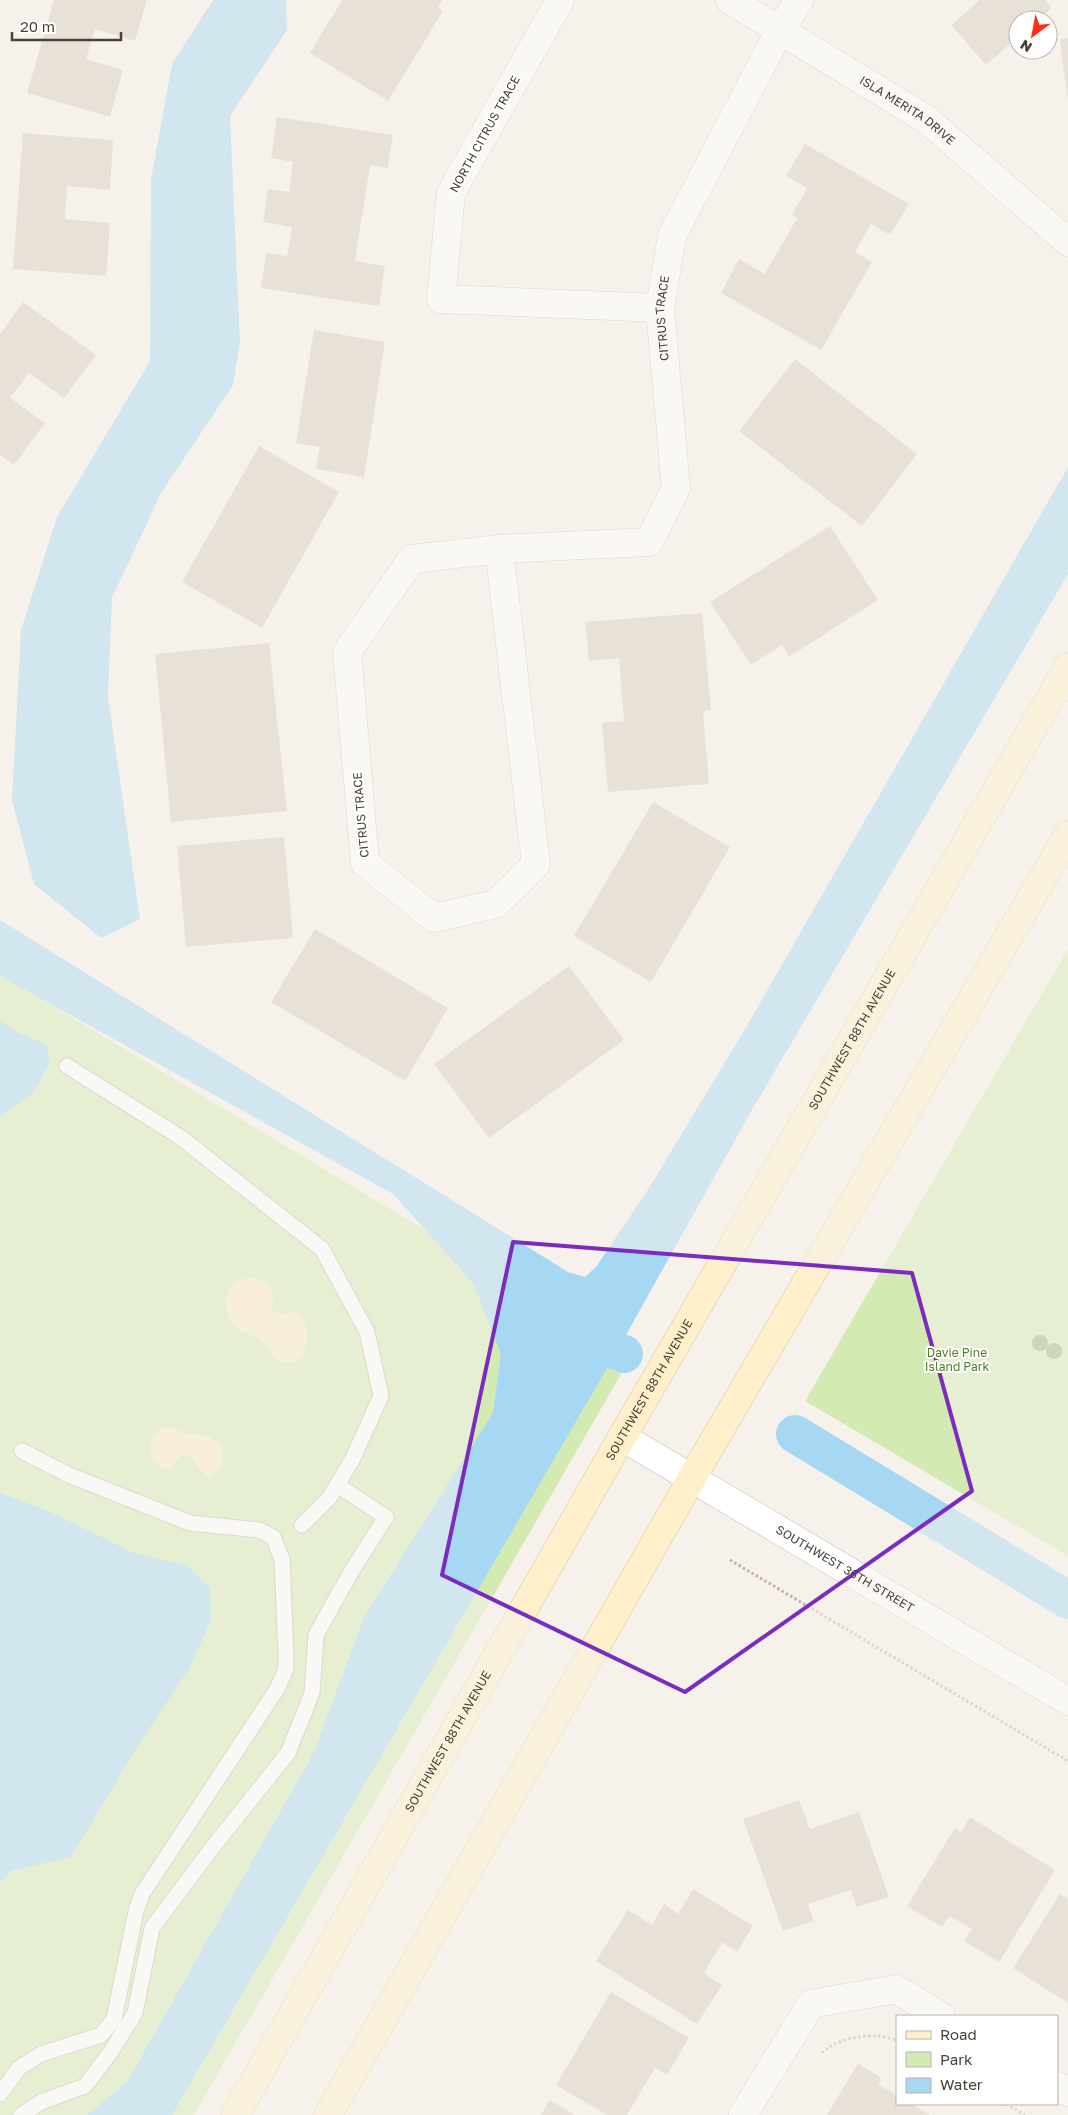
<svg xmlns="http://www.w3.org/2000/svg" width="1068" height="2115" font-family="'Golos Text',sans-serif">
  <rect width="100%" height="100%" fill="#f6f2eb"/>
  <path fill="#d4eab3" d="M1068 949V1556L805 1401Z
    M0 974 632 1355 194 2115H0Z"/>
  <path fill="#f9ecc7" d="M251 1277C262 1280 274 1284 273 1298 273 1303 271 1305 272 1310 282 1319 289 1308 297 1313 314 1324 310 1365 286 1363 274 1362 270 1346 261 1340 253 1334 241 1334 234 1326 229 1318 226 1310 226 1301 225 1285 237 1280 251 1277Z
    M167 1427C173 1427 176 1430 182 1432 199 1436 225 1433 223 1458 222 1468 218 1472 209 1476 197 1473 198 1466 192 1457L182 1455 171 1468 165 1469C146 1460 145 1434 167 1427Z"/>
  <path fill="#a6d8f3" d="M213 0H286L287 30 230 116 240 343 233 385 161 493 112 598 108 697 140 919 101 938 34 884 12 800 21 630 57 517 150 361 151 179 172 64Z
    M1068 467V574L749 1115 617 1351 172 2115H87L127 2082 314 1752 365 1615 493 1413 501 1354 473 1283 393 1194 0 976V920L568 1272 585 1277 596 1267 649 1188 745 1029Z
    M0 1021 15 1031 47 1045 50 1064 32 1094 0 1117Z
    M0 1493 53 1513 136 1554 187 1565 210 1587 211 1620 190 1667 137 1747 71 1857 11 1871 0 1882Z"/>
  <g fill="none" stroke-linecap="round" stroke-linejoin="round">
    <path stroke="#a6d8f3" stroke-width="38" d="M617 1351 624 1354
      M795 1434 1068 1600"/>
  </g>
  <path fill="#d8cdbf" d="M54 0H147L135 41 95 29 86 59 123 70 110 117 27 93Z
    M342 0H443L438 7 443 11 388 101 310 53Z
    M980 0H1045L1052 8 1038 20H1018V37L986 65 951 25Z
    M1068 38V96L1067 97 1060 39Z
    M277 117 393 135 388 168 370 165 355 261 385 266 379 306 261 288 266 253 287 256 292 227 263 222 268 189 289 192 293 162 271 158Z
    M23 133 113 140 110 190 67 186 65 219 110 223 106 276 13 269Z
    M805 144 909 204 890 235 871 224 855 252 872 262 821 350 721 293 739 259 765 274 797 218 792 215 807 188 786 176Z
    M23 302 96 355 64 398 29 373 10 398 45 423 14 465 0 455V334Z
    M314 330 385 342 364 477 316 469 320 447 296 443Z
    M795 359 917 454 862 526 739 431Z
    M259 446 339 492 262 628 182 582Z
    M830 526 878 600 789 657 782 645 751 665 710 602Z
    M702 613 711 710 703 711 709 784 608 792 602 723 624 721 619 658 589 661 585 622Z
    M269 643 287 811 171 822 155 654Z
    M653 802 730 847 651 982 574 936Z
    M284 837 293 938 186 947 177 846Z
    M315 929 448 1008 405 1081 271 1002Z
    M569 966 624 1040 489 1138 434 1064Z
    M799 1800 810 1829 859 1812 889 1897 857 1907 851 1890 808 1904 814 1921 783 1931 743 1819Z
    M970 1817 1055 1870 999 1962 964 1941 972 1929 950 1916 942 1927 907 1906 955 1828 961 1832Z
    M693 1889 753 1926 737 1952 722 1942 704 1973 722 1985 697 2024 596 1961 628 1910 652 1925 664 1904 678 1914Z
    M1060 1894 1068 1899V2003L1013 1968Z
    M611 1992 689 2038 667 2075 655 2068 627 2115H607L556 2085Z
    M858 2063 881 2078 878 2084 897 2096V2104H911L930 2115H827Z
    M550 2100 575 2115H541Z"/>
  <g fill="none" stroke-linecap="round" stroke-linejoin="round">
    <defs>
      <path id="lane" d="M67 1066 180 1137 322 1249 367 1332 381 1396 353 1458 330 1497 302 1525
        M0 2094 19 2068 41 2054 101 2035 114 2019 136 1911 142 1894 277 1689 286 1669V1655L282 1559 273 1537 259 1530 190 1523 69 1475 22 1451
        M21 2115 41 2102 85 2086 110 2053 135 2013 152 1928 212 1848 288 1753 312 1693 316 1635 351 1572 386 1517 337 1485"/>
      <g id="street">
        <path d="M560 0 451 193 441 299 660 308"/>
        <path id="s1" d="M730 0 926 119 1068 242"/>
        <path d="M499 549 536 864 496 904 434 918 365 863 347 652 412 559Z"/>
        <path id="s2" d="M499 549 649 542 676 488 660 308 672 236 780 30 799 0"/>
        <path id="s3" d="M622 1437 1068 1701"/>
        <path d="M1057 2086 1068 2092"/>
        <path d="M743 2115 811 2004 896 1989 941 2016"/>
      </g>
      <g id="secondary">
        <path id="s4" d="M235 2115 622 1437 1068 667"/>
        <path d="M328 2115 692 1478 1068 835"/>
      </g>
    </defs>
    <use href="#lane" stroke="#c2b9ad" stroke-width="17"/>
    <use href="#street" stroke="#c2b9ad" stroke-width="29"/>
    <use href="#secondary" stroke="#d6c39a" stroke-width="29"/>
    <path stroke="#c4b49d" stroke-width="3" stroke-dasharray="2.5 2.5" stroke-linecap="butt" d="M730 1560 1068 1761
      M822 2053C834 2040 860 2035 877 2036 884 2036 891 2039 897 2040
      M1006 2104 1025 2115"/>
    <use href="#lane" stroke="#fff" stroke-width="15"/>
    <use href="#street" stroke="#fff" stroke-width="28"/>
    <use href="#secondary" stroke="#fff0cb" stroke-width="28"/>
  </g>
  <g fill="#9ab380">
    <circle cx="1040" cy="1343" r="8"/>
    <circle cx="1054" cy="1351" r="8"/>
  </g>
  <path d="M0 0H1068V2115H0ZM513 1242 912 1273 972 1491 685 1692 442 1575Z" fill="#f6f2eb" fill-opacity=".55" fill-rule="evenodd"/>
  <path fill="none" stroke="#7b2cbf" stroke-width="4" stroke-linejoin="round" d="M513 1242 912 1273 972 1491 685 1692 442 1575Z"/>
  <g text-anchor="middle" stroke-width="4" stroke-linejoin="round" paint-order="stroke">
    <g font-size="12" fill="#4a4238" stroke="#fff">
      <text dy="4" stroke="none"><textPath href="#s1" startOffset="209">ISLA MERITA DRIVE</textPath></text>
      <text transform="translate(485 134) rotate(-61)" y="4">NORTH CITRUS TRACE</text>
      <text dy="4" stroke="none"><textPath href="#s2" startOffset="381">CITRUS TRACE</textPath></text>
      <text transform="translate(361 815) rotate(-95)" y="4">CITRUS TRACE</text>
      <text dy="4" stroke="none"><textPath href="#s4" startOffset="1240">SOUTHWEST 88TH AVENUE</textPath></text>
      <text dy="4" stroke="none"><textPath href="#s4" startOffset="835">SOUTHWEST 88TH AVENUE</textPath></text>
      <text dy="4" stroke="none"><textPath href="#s3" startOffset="259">SOUTHWEST 36TH STREET</textPath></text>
      <text dy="4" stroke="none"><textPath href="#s4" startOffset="430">SOUTHWEST 88TH AVENUE</textPath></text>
    </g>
    <g font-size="12" fill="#4e7f28" stroke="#fff">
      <text x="957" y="1357">Davie Pine<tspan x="957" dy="14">Island Park</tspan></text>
    </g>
  </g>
  <rect x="896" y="2015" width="162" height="90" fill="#ffffff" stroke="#b7b3af"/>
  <rect x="906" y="2031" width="25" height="8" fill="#fff0cb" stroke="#b7b3af"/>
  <text x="940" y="2040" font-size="15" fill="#4a4238">Road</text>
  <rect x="906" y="2052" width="25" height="15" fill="#d4eab3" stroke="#b7b3af"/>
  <text x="940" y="2065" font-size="15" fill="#4a4238">Park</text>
  <rect x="906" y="2078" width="25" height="15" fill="#a6d8f3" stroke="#b7b3af"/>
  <text x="940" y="2090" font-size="15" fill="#4a4238">Water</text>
  <g transform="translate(1033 35) rotate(212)"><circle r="24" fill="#ffffff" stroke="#b7b3af"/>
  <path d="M0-4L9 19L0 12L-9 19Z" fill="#ff2e18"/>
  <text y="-8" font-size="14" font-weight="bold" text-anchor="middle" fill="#4a4238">N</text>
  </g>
  <path d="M12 32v8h109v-8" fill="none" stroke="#4a4238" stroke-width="2.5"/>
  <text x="20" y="32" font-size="15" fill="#4a4238" stroke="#ffffff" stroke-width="4" paint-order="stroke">20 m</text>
</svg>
